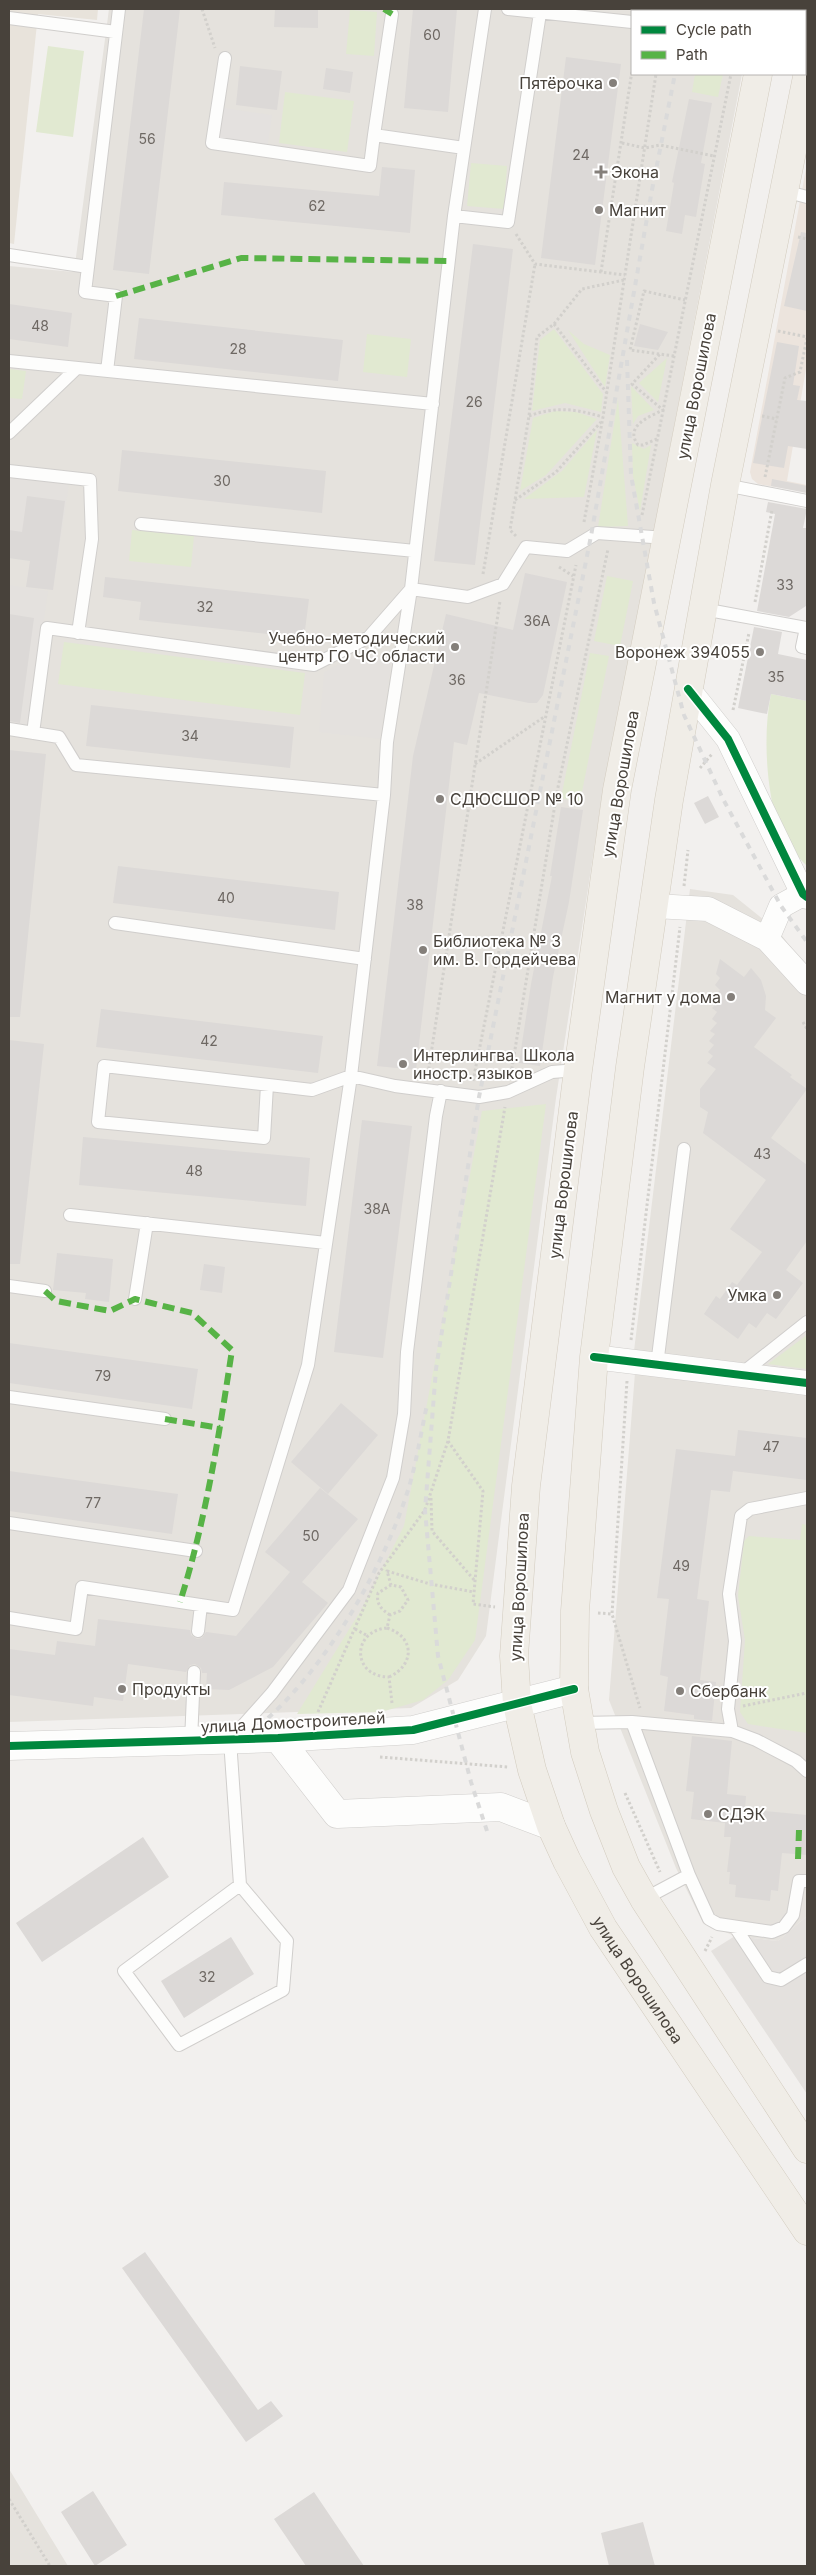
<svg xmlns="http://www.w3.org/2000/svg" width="816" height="2575" font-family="Inter,sans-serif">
  <rect width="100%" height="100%" fill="#f2f0ee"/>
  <path fill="#e5e2dd" d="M109 9H747L748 11H632V74H742L600 810 556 1098 486 1636 458 1680 411 1708 9 1722V266L74 272Z
    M690 889 733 895 780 933 807 969V1373L634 1351Z
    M635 1373 807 1391V1916L778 1941 735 1936 703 1923 676 1868 609 1700Z
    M9 2469 68 2566H9Z"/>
  <path fill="#ece4dd" d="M807 163V363L787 481 807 485V492L758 484 752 479 750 472Z"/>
  <path fill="#e4e1de" d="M9 476 69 484 53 590 26 587 30 561 9 558Z
    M9 585 48 591 28 726 9 724Z
    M361 653 392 660 380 739 319 732 324 672Z
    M807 1916V2094L711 1951 735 1936 778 1941Z"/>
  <path fill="#e8e3db" d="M9 9H98L97 20 38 14 14 244 9 243Z"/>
  <path fill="#e1e9d1" d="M350 10 377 12 374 56 346 54Z
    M48 46 84 51 73 137 36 132Z
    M695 74H723L718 97 692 92Z
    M285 92 354 101 347 152 279 143Z
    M471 163 507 166 504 209 467 206Z
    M554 329 603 394 601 412 565 403 532 411 540 340Z
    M568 330 584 344 610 355 605 387Z
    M367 334 411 339 407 377 363 372Z
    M667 358 658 402 639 383Z
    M9 369 26 371 22 399 9 398Z
    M631 386 654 410 638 416 633 424Z
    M618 399 628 526 598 527Z
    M555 411 576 412 597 419 546 475 520 491 533 418Z
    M597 430 584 497 524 499 562 471Z
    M632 443 644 449 651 445 640 511 633 476Z
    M132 530 194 536 191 567 129 561Z
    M607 576 633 581 620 646 594 641Z
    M64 642 305 673 300 715 58 684Z
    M590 653 609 656 580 802 561 798Z
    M771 694 807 701V866C796 855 782 839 777 823 766 784 763 733 771 694Z
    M546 1104 475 1640 448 1680 423 1700 381 1712 297 1714 361 1610 404 1526 482 1111Z
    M807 1335V1369L768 1364Z
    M802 1524 807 1525V1733L748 1724 740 1712 745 1640 738 1596 744 1541 749 1536 800 1540Z"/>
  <path fill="#e4e1df" d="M217 107 272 115 267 151 212 143Z"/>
  <path fill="#dcd9d7" d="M144 9H180L149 274 113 270Z
    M275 9H318V28L274 27Z
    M413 9H457L448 112 404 108Z
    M566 57 621 64 595 265 541 258Z
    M240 66 282 71 277 110 236 105Z
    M326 68 353 72 350 93 323 89Z
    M689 99 712 103 701 163 705 164 696 217 685 215 682 234 666 231 674 183 672 182Z
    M382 167 415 170 410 233 221 215 224 182 379 196Z
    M801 232 807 233V311L784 306Z
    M473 244 513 249 475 565 434 561Z
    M9 304 72 313 68 347 9 339Z
    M139 318 343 340 338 381 134 359Z
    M640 324 668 332 658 350 634 346Z
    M777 342 799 346 793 385 800 386 797 400 807 401V449L788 446 784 468 753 463Z
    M122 450 326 471 322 513 118 491Z
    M772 479 807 486V493L771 486Z
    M27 496 65 501 53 590 26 587 30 561 9 558V530L22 532Z
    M768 502 807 509 803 528H807V601L806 606 789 617 757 611 775 514 766 512Z
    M525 573 567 582 543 695 537 703H529L479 693 467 745 454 742 416 1070 377 1066 413 756 446 614 513 630Z
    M105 577 309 599 304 638 139 620 141 602 103 597Z
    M9 614 34 618 20 723 9 721Z
    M754 627 782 632 778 654 807 660V701L771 694 767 714 738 708Z
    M91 705 294 727 290 768 86 746Z
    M9 750 46 754 20 1017H9Z
    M708 796 719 817 705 824 694 803Z
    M561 807 583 810 569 902 553 977 540 1066 519 1063 531 984 552 876H550Z
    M118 866 339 892 335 930 113 903Z
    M720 959 744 977 751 968 761 980 766 996 765 1010 776 1018 754 1047 792 1075 790 1077 807 1089 771 1138 807 1165V1241L786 1270 803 1283 776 1319 767 1313 756 1328 749 1323 738 1339 704 1314 716 1296 720 1299 732 1282 737 1285 762 1252 730 1229 766 1180 703 1133 708 1112 700 1107V1089L716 1069 707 1063 713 1056 708 1052 714 1045 709 1041 715 1034 710 1031 717 1023 712 1019 717 1012 712 1008 719 1000 715 996 720 990 715 985 720 978 716 974Z
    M101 1009 323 1036 318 1073 96 1047Z
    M9 1040 44 1044 20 1264H9Z
    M362 1120 412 1126 383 1358 334 1352Z
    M83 1137 310 1158 306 1206 79 1185Z
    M57 1253 113 1259 109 1302 85 1299 86 1293 53 1290Z
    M204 1264 225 1267 222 1293 200 1290Z
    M9 1343 198 1369 192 1409 9 1383Z
    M341 1403 378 1435 328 1494 291 1462Z
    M738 1430 807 1438V1480L733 1471 730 1492 711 1490 697 1599 709 1601 700 1680 716 1682 712 1721 694 1719V1715L664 1711 668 1677 660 1675 669 1599 657 1598 676 1449 735 1456Z
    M9 1471 178 1494 172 1534 9 1511Z
    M320 1488 358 1519 302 1582 328 1603 273 1667 229 1690 206 1689 207 1673H202L201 1668 195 1664 190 1665 186 1672 128 1664 123 1701 94 1697 93 1706 9 1695V1649L55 1655 57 1641 95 1646 98 1619 190 1630 191 1635 197 1639 202 1638 206 1632 236 1636 290 1572 265 1552Z
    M692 1736 732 1741 727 1794 746 1796 745 1809 807 1815V1855L782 1853 778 1891 771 1890 770 1901 735 1897 736 1885 729 1884 730 1872H727L731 1837H724L725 1823 691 1819 694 1792 686 1791Z
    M143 1837 169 1877 42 1962 16 1923Z
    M231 1937 254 1974 184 2018 161 1981Z
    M145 2252 258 2410 271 2401 283 2416 246 2442 122 2268Z
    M93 2491 127 2545 95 2566 61 2512Z
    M314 2492 364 2566H306L274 2519Z
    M643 2522 655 2566H609L601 2533Z"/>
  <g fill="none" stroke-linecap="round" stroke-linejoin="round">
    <defs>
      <path id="service" d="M508 9 632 22
        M648 11V9
        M540 13 508 222 454 216 411 589 468 597 503 584 526 547 567 551 597 533 666 538
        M392 14 374 135 464 148
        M9 18 116 32
        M225 58 212 143 370 166 374 135
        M784 191 807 197
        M454 216 485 9
        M9 255 88 267
        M9 361 433 404
        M107 371 116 296 85 292 119 9
        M9 433 77 368
        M9 471 90 480 92 539 78 633
        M725 485 807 501
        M141 524 415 551
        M703 609 806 628 802 647 807 648
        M9 729 59 737 76 765 384 795
        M33 733 47 628 314 665 369 637 411 589
        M115 923 365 959
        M267 1085 264 1138 98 1122 104 1066 312 1090 351 1076 395 1086 479 1097 508 1092 552 1072 578 1070
        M70 1215 326 1243
        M9 1286 45 1291
        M135 1299 147 1223
        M657 1365 684 1149
        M740 1375 807 1322
        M9 1397 165 1419
        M9 1523 196 1551
        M9 1618 76 1629 82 1587 233 1610 308 1365 351 1076 384 795 387 742 411 589
        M198 1631 201 1605
        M632 1722 689 1875 644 1899
        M580 1723 632 1722 732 1731 756 1740 796 1761 807 1771
        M732 1731 728 1709 735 1641 729 1594 741 1516 750 1509 807 1498
        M191 1741 194 1672
        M689 1875 709 1919 718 1924 772 1932 784 1927 793 1915 799 1881H807
        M240 1885 124 1971 179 2045 283 1990 287 1941 240 1885 230 1740 272 1693 349 1590 393 1478 404 1414 407 1352 436 1116 441 1091
        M735 1927 768 1977 781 1980 807 1964"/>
      <path id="minor" d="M688 689 728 739 803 894 807 897
        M655 906 708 909 767 939 807 983
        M767 939 781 906 803 894
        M594 1357 807 1383"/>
      <path id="tertiary" d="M278 1738 337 1814 501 1807 551 1826
        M9 1746 278 1738 413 1730 574 1689"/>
      <g id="primary">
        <path d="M765 9V11"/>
        <path id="s1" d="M758 74 617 790 578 1070 526 1486 514 1656 517 1704 532 1770 551 1826 567 1861 603 1928 807 2231"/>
        <path d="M807 77 725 485 669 800 630 1067 594 1357 575 1611 574 1689 585 1752 604 1811 626 1867 644 1899 807 2149"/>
      </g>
    </defs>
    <use href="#service" stroke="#d0cecc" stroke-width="14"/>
    <use href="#minor" stroke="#d0cecc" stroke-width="25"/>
    <use href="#tertiary" stroke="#d0cecc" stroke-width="29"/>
    <use href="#primary" stroke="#d2cbbe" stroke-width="29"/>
    <path stroke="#d2d0cc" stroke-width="3" stroke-dasharray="2.5 2.5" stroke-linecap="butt" d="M202 9 215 48
      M735 9 736 11
      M622 143 645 148 660 145 714 156
      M516 234 535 264 625 275
      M798 237 807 239
      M601 272 632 71
      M554 324 607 393
      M778 331 807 337
      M674 356 630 350 644 291 685 300
      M529 416C556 406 576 409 603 417
      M762 416 777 419
      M657 439 643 445H638C624 426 649 417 663 410L632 384 660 354
      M765 477 785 378 800 372 807 338
      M515 500 556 472 601 422
      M642 515 731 74
      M584 522 603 417 656 74
      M516 536 510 530 529 416 537 337 554 324 582 289 624 280
      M559 567 573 576
      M483 574 535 264
      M755 602 772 510
      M733 710 749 633
      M475 764 544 717
      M700 768 712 754
      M684 886 688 850
      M803 1022 807 1029
      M428 1074 500 601
      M511 1074 557 792 608 549
      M473 1081 576 565
      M631 1340 680 927
      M627 1381 612 1614 640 1708
      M448 1441 483 1491 473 1604 495 1607
      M431 1498 432 1531 475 1581
      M598 1613 612 1614
      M390 1615C381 1609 376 1604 378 1593L391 1585
      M387 1628C415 1637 415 1665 389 1677
      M355 1629 368 1636
      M392 1703 389 1677C352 1677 351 1631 387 1628L390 1615 400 1611 408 1600 401 1587 391 1585 387 1571 430 1584 474 1592
      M743 1706 807 1693
      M318 1712 379 1573 425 1510 448 1441 505 1107
      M380 1757 508 1767
      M625 1793 660 1872
      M705 1951 712 1937
      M9 2499 50 2566"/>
    <use href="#service" stroke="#fdfdfc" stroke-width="12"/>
    <use href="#minor" stroke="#fdfdfc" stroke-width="24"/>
    <use href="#tertiary" stroke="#fdfdfc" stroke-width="28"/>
    <use href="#primary" stroke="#f0ede7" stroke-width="28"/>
    <path stroke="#dadada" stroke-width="4" stroke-dasharray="6 6" stroke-linecap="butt" d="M689 11V9
      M652 190 675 74
      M627 360 631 475 654 603 684 715 723 799 781 906 807 942
      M268 1718C329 1663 385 1565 409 1487 417 1460 421 1432 427 1405
      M487 1831 471 1782 438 1656 425 1510 436 1369 479 1097 591 536 653 184"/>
    <path stroke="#57b346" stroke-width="6" stroke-dasharray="12 6" stroke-linecap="butt" d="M384 9 392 14
      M116 296 241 258 449 261
      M45 1291 56 1301 110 1311 135 1299 192 1313 232 1350C219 1435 206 1520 180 1602
      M165 1419 220 1428
      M798 1859 799 1830"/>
    <defs>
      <path id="cycleway" d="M688 689 728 739 803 894 807 897
        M594 1357 807 1383
        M9 1746 278 1738 413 1730 574 1689"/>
    </defs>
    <use href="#cycleway" stroke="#fff" stroke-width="11"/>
    <use href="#cycleway" stroke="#00873e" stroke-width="8"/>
  </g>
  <g fill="#847f7a" stroke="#fff" stroke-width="2">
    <circle cx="613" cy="83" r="5"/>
    <path d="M598.5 164.5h5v5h5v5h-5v5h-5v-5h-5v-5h5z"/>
    <circle cx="599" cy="210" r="5"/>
    <circle cx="455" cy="647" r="5"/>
    <circle cx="760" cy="652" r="5"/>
    <circle cx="440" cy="799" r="5"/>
    <circle cx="423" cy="950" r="5"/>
    <circle cx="731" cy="997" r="5"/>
    <circle cx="403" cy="1064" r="5"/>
    <circle cx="777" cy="1295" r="5"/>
    <circle cx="122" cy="1689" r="5"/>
    <circle cx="680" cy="1691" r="5"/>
    <circle cx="708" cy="1814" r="5"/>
  </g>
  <g text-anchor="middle" stroke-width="4" stroke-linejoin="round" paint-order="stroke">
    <g font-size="14" fill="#6e6863">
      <text x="432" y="40">60</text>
      <text x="147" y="144">56</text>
      <text x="581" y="160">24</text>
      <text x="317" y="211">62</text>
      <text x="40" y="331">48</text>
      <text x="238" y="354">28</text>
      <text x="474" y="407">26</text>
      <text x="222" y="486">30</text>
      <text x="785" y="590">33</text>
      <text x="205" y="612">32</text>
      <text x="537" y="626">36А</text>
      <text x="776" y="682">35</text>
      <text x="457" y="685">36</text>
      <text x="190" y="741">34</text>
      <text x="226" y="903">40</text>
      <text x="415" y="910">38</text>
      <text x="209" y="1046">42</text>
      <text x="762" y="1159">43</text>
      <text x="194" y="1176">48</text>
      <text x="377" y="1214">38А</text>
      <text x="103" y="1381">79</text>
      <text x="771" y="1452">47</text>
      <text x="93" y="1508">77</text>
      <text x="311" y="1541">50</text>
      <text x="681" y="1571">49</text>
      <text x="207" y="1982">32</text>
    </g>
    <g font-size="16" fill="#48423b" stroke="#fff" text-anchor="start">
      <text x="603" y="89" text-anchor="end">Пятёрочка</text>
      <text x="611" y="178">Экона</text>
      <text x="609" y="216">Магнит</text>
      <text x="445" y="644" text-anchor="end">Учебно-методический<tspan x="445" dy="18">центр ГО ЧС области</tspan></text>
      <text x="750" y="658" text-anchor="end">Воронеж 394055</text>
      <text x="450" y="805">СДЮСШОР № 10</text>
      <text x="433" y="947">Библиотека № 3<tspan x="433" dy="18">им. В. Гордейчева</tspan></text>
      <text x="721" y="1003" text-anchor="end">Магнит у дома</text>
      <text x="413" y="1061">Интерлингва. Школа<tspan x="413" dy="18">иностр. языков</tspan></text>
      <text x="767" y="1301" text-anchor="end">Умка</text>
      <text x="132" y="1695">Продукты</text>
      <text x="690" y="1697">Сбербанк</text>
      <text x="718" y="1820">СДЭК</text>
    </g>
    <g font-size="16" fill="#48423b" stroke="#fff">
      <text transform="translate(696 386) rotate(-79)" y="6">улица Ворошилова</text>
      <text transform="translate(620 784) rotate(-80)" y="6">улица Ворошилова</text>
      <text transform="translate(563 1185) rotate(-83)" y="6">улица Ворошилова</text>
      <text transform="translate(519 1587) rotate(-87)" y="6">улица Ворошилова</text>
      <text transform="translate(293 1722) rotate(-3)" y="6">улица Домостроителей</text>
      <text dy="6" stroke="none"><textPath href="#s1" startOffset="1954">улица Ворошилова</textPath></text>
    </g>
  </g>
  <rect width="816" height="2575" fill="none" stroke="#48423b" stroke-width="20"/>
  <rect x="631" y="10" width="175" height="65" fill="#ffffff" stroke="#b6b3b1"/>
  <rect x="641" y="26" width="25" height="8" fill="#00873e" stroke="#b6b3b1"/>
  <text x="676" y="35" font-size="15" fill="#48423b">Cycle path</text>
  <rect x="641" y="51" width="25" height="8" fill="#57b346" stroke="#b6b3b1"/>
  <text x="676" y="60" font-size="15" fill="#48423b">Path</text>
</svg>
